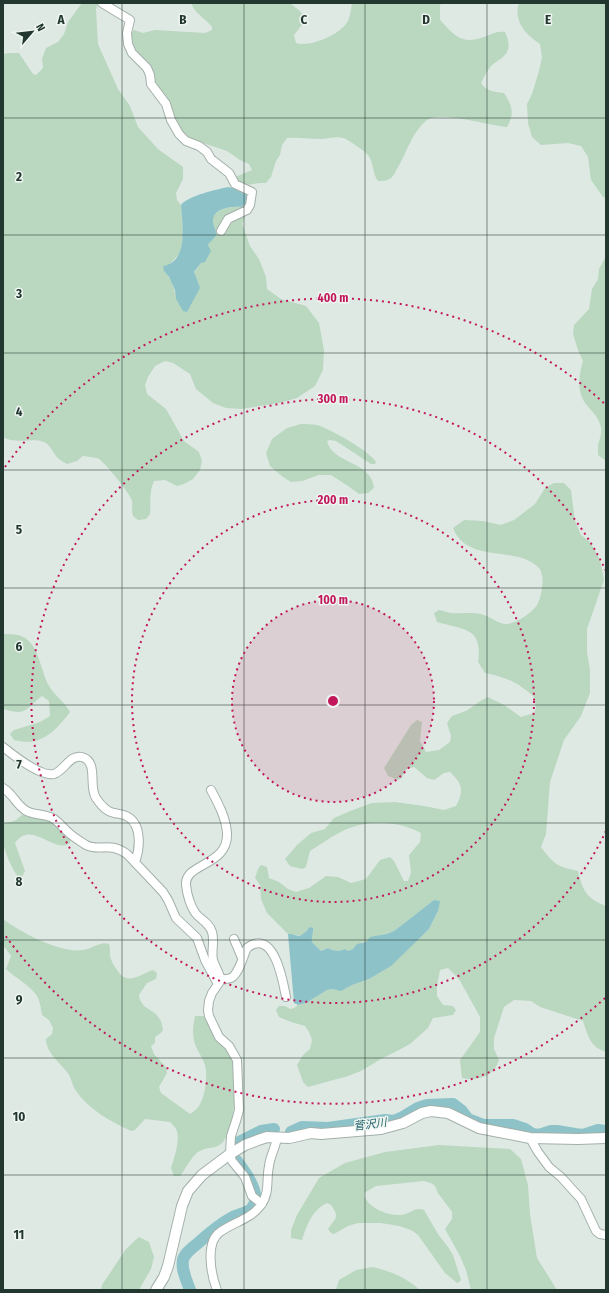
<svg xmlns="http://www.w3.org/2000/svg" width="609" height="1293" font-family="'Fira Sans Condensed','Noto Sans JP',sans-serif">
  <rect width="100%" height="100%" fill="#dfe9e4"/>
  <path fill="#bad7c0" d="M82 3H98L96 9 98 44 118 89 130 106 138 127 158 149 183 167V179L176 193 177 200 181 205 183 236 180 253 169 265 163 267C164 271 166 272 168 276 173 283 175 291 176 299L201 263 210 241 215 238C214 233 212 226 212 221 213 209 235 204 245 208V216L242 224 250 246 259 259 266 277 267 289 281 299 306 306 319 323 324 350 323 370 315 386 297 398 279 403 241 409 226 408 213 403 196 389 190 374 173 363 165 361 155 366 148 377 145 385 147 394 166 409 184 441 199 452 202 461 200 470 193 479 184 484 177 486 165 480 154 481C149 492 151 502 150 514L146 519 138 520 133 516C131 509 133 506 132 501 130 493 106 464 99 459 95 457 88 457 83 456L77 461 67 464C64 462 61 461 59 459 53 454 51 445 44 442 32 437 17 445 3 437V54L10 53H19L33 74 36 75 43 68 42 59 46 48 58 42 64 34 68 22Z
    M191 3H290L301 12 305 21 294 35 296 43C311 47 336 36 346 24 350 19 351 9 352 3H441L440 6V20C457 38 462 45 487 36 493 33 498 31 505 32 509 40 511 49 504 56 500 60 495 62 491 66 487 71 484 77 481 83 486 91 495 92 504 93 512 105 515 114 507 127 490 126 439 110 427 120 411 133 407 153 397 169 395 172 394 175 392 177 388 181 383 181 378 181 372 173 374 163 368 155 365 151 347 139 343 138 336 136 328 139 321 139 310 139 299 137 287 138L282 145 280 155 276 161 271 177 266 183C253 182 248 188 236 183L235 177 252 170 249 164 240 160 227 151 206 144 187 139 180 134 132 46 130 35 134 30 143 33 155 30 205 33 212 30V27C206 19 194 13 191 3Z
    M519 3H606V198L603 197 591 180 588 157 581 146 568 143 541 145 532 137 528 123 527 104 532 94 539 71 542 57 540 44C526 35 513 21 519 3Z
    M606 256V461L598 455C598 452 598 448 598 445 600 437 603 433 600 424 597 415 591 411 586 404 576 391 579 375 583 361L578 350 573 334 574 325 589 309 592 289 598 279 599 269Z
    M301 424C306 424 312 424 317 425 329 428 371 452 376 462L375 464H371L336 441 330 440 327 441C332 464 372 461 374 488L368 493 359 494 348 486 331 475H319L302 481 291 482 283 477 270 466 266 453 272 439 287 428Z
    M554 483H564L571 490 575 521 581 535 590 542 600 560 604 580 587 629V652L590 670V693L581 716 564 740 550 782 546 834 541 847C555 865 556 866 578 871 583 891 586 898 606 906V1052C590 1047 588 1036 583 1021L540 1007 531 1001 514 1000 504 1007 494 1038V1049L499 1060C494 1077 478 1081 462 1078L460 1060 480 1032V1017L459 979 448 968 440 970 437 986V996L443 1005 453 1006 456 1010 453 1015 433 1018 428 1028 410 1044 399 1050 381 1059 361 1071 348 1076 308 1087 303 1082 297 1065 303 1055 310 1049 312 1040 309 1032 305 1026 291 1022 279 1017 276 1010 279 1006H285L290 1009 294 1008 298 1005 306 1003 327 990 333 989 341 990 352 985 369 979 390 966 423 935 429 929 438 911 434 900 394 931 378 936 366 942H362L353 949 348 951 345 949C338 952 334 951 328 948L321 951 312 942 311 936 314 931 307 929 303 935C297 936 294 934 288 934L267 913 261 899 260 885 255 878 258 869 261 865 267 867 269 878 279 882 288 889 296 892 309 888 326 876 338 877 351 883 366 879 380 860 390 857 394 861 404 881H408L411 873 409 855 420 842 421 833C396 820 364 819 339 833 329 838 320 845 310 851L306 867 302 869 290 866 285 859 297 845 311 833 325 829 334 818 350 811 372 803 395 802 424 806 444 810 456 806C464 790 463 785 450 772L444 773 434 780 427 778 414 767 406 769 402 778 398 780 388 776 384 768 411 725 417 720 422 722 420 741 426 752 439 750 450 742 451 736 447 723 452 716 466 711 482 700 488 697 504 705 521 717 534 713 536 708 534 697C519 683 506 677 485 673L478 662C483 627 464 630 437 622L434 613 439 610C443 611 447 612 451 613 461 614 471 612 481 614 489 616 496 622 504 624 514 625 532 613 537 605 542 596 546 574 538 567 515 545 467 564 453 528L464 520 483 521 501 525 514 520 535 504 545 488Z
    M3 634C8 634 14 634 18 635 39 640 40 670 49 686 55 696 65 702 70 712 60 725 48 740 30 742 25 742 19 741 14 740L10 734 14 730 40 722 50 716 49 701 42 696C24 710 27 716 3 709Z
    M27 812 44 813 70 836V843C54 855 32 819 15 843L25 871 22 877H18C12 869 4 851 3 841 3 835 3 830 3 824 7 822 12 822 16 820 20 817 22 814 27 812Z
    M3 919C20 932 61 954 83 950 92 949 100 941 109 944 111 949 109 954 111 959 112 963 115 967 117 970 128 987 140 974 153 970L157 973 156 979 147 983 139 995 140 1000 144 1006 156 1014 161 1021 163 1030 161 1033 155 1037V1043L151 1046 154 1054 166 1067 167 1073 159 1087 161 1093 190 1114C193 1112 197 1109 199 1106 205 1097 207 1080 206 1070 205 1060 198 1053 195 1044 192 1035 193 1025 195 1016H204L209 1018C214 1027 233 1056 234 1064 237 1081 235 1132 221 1144 215 1149 205 1147 198 1152 192 1156 185 1170 180 1176H174L171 1168C174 1158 181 1139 176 1129 175 1127 172 1124 170 1122L145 1119 135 1130 131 1131C110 1121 89 1110 76 1091 72 1086 72 1078 67 1072 59 1062 46 1052 46 1039L52 1034 53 1028 49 1020 42 1015C41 1009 40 1001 37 996 30 985 15 978 6 969L11 956 3 945Z
    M439 1145 510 1149 521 1159 528 1185 530 1214 537 1258 557 1290H471L466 1270 460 1256 445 1229 452 1219V1212L438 1193 435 1186 431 1183 424 1181 376 1186 364 1193C365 1207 388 1216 401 1215 411 1214 414 1206 424 1210L438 1234 448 1247 453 1255 461 1280 459 1282 457 1283 445 1273 418 1235 411 1230 399 1226 381 1223H358L348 1226 334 1234 331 1233 328 1229C334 1218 341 1219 331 1205L327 1203C312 1210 307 1225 302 1240L291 1238V1230L297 1215 319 1178 345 1163 385 1152Z
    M139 1237 149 1242 154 1257 151 1269 139 1290H101L102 1285 126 1249Z
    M373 1267C393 1272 405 1277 420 1290H336L339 1280 356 1270Z"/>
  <path fill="#8dc3c8" d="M228 187 233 188 247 195V201L242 207C233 206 214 208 213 220 212 225 217 230 216 235 214 240 210 241 208 245L211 251 205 262 201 263 194 272 200 288 187 312 183 311 176 299 175 290 169 277 164 271 163 266C189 262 182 224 181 205 187 196 218 189 228 187Z
    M434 900 440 901 438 911 429 929 423 935 391 966 369 979 352 985 341 991 333 989 327 990 306 1003 298 1005 294 1003 288 934C295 934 288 933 295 935 303 938 305 931 310 927L313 928C314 932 311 937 312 942L321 951 328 948C334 951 338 952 345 949L348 951 353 949 357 944 366 942 370 937 386 934 394 931Z"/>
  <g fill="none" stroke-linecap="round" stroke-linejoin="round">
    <path stroke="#8dc3c8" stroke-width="12" d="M291 1132 302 1127 328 1128 385 1120 394 1121 403 1117 418 1108 427 1105 453 1104 462 1111 468 1119 484 1125H513L525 1129 532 1134 539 1135 551 1131H557L575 1134 583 1135 598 1130 605 1131
      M235 1144 261 1131 274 1129
      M190 1290C187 1281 181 1270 183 1260 184 1254 192 1248 197 1244 208 1234 218 1225 231 1218 237 1214 245 1214 251 1209 264 1197 244 1170 236 1160"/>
    <defs>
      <path id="minor" d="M102 3 130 20 127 33 128 44 132 53 147 68 150 75 151 84 166 104 171 120 179 134 186 141 199 146 207 152 211 159 229 173 235 184 252 192 250 205 247 210 228 219 221 231
        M3 747C13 755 41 777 54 774 64 771 70 754 82 757 99 762 88 786 96 798 100 804 106 812 114 813 119 814 124 814 128 817 142 825 140 849 135 862
        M3 788C13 794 16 804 25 810 33 816 46 813 54 819 60 823 63 828 68 832 73 837 80 841 86 845 99 852 109 841 127 854L163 892 168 900 176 918 197 938 205 960 218 984
        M211 790C218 803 226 818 227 833 229 866 184 863 186 885 187 895 191 909 198 916 204 921 210 925 212 932 215 941 211 951 213 960 215 966 219 973 221 980
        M234 939 242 958
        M530 1138 538 1152 549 1167 561 1177 581 1199 596 1231 600 1234 606 1235
        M262 1204 252 1196 245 1177 232 1161 230 1154 231 1136 236 1121 239 1110 237 1060 229 1046 219 1037 209 1016 208 1010 209 1001 212 993 221 980C224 979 228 979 231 978 239 974 243 956 247 948 274 927 283 981 286 997
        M217 1290C211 1275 205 1242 220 1232 234 1222 251 1219 261 1205 270 1193 266 1180 269 1166 270 1156 276 1147 277 1137"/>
      <path id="tertiary" d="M156 1290 164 1277 168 1266 182 1206 188 1191 202 1175 230 1154 245 1145 258 1140 267 1137 289 1138 311 1133 321 1134 381 1129 403 1123 422 1113 431 1111 448 1113 479 1128 530 1138 578 1139 606 1138"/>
    </defs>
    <use href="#minor" stroke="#a3b0aa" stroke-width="10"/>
    <use href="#tertiary" stroke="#a3b0aa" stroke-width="12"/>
    <use href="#minor" stroke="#fff" stroke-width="8"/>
    <use href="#tertiary" stroke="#fff" stroke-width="10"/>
  </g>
  <path fill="none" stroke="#223730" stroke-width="1" stroke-opacity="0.55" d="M122 3V1290M244 3V1290M365 3V1290M487 3V1290M3 118H606M3 235H606M3 353H606M3 470H606M3 588H606M3 705H606M3 823H606M3 940H606M3 1058H606M3 1175H606"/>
  <circle cx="333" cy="701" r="101" fill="#c2185b" fill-opacity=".12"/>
  <g fill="none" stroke="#c2185b" stroke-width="2" stroke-dasharray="2 4">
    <circle cx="333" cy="701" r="101"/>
    <circle cx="333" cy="701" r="201"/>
    <path d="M606 831A302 302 0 1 1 606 571"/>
    <path d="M605 998A403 403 0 0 1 5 935M5 467A403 403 0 0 1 605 404"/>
  </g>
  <g text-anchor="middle" stroke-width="3" stroke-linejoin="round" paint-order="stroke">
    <g font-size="11" font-style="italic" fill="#24646b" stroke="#eff6f2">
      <text transform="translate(370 1124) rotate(-7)" y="4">菅沢川</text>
    </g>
  </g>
  <g font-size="13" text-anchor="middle" font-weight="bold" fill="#223730" stroke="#eff6f2" stroke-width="3" stroke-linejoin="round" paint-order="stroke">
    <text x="61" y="24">A</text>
    <text x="183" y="24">B</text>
    <text x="304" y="24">C</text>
    <text x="426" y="24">D</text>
    <text x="548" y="24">E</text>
    <text x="19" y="181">2</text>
    <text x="19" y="298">3</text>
    <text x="19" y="416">4</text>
    <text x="19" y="534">5</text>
    <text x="19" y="651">6</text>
    <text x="19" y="769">7</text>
    <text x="19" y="886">8</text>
    <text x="19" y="1004">9</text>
    <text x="19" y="1121">10</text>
    <text x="19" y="1239">11</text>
  </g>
  <circle cx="333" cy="701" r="6" fill="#c2185b" stroke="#eff6f2" stroke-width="2"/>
  <g font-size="12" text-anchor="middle" font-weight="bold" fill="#c2185b" stroke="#eff6f2" stroke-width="3" stroke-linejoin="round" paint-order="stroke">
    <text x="333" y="302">400 m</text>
    <text x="333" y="403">300 m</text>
    <text x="333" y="504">200 m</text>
    <text x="333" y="604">100 m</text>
  </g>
  <rect width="609" height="1293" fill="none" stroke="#223730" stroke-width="8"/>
  <g transform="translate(32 32) rotate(62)" stroke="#eff6f2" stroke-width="3" paint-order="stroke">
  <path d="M0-3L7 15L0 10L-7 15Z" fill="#223730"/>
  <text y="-6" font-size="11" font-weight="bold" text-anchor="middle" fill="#223730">N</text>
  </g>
</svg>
